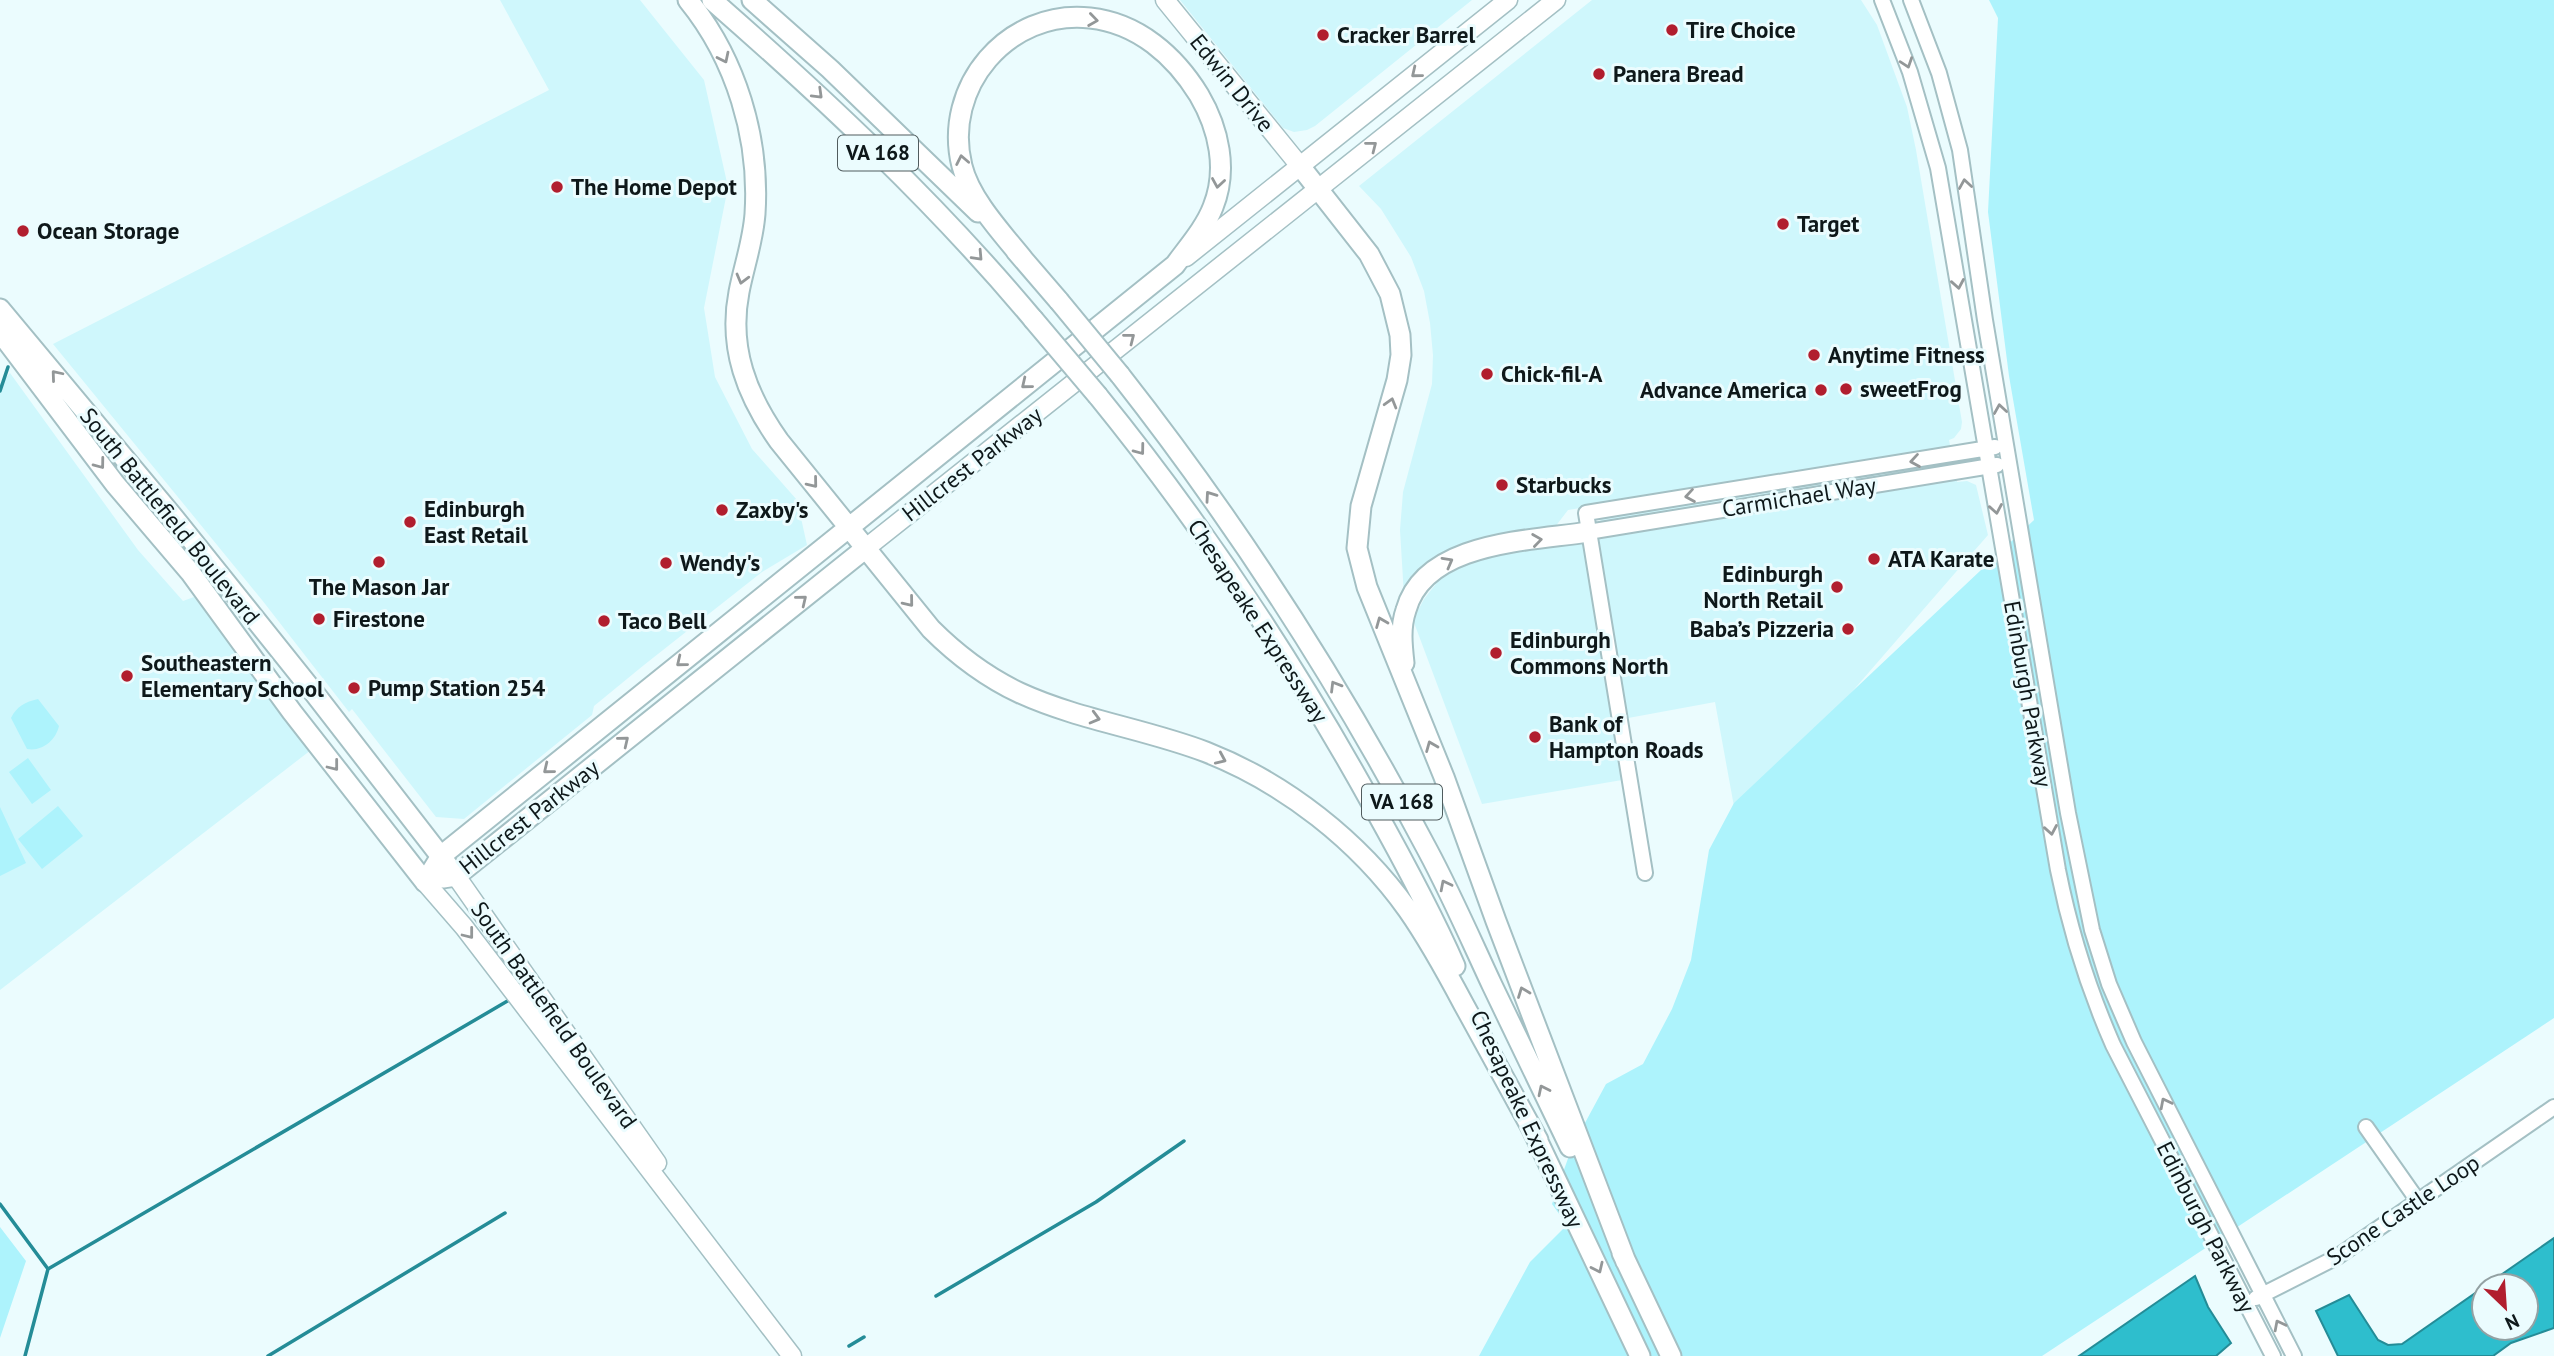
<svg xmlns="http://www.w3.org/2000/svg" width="2554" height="1356" font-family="'PT Sans',sans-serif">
  <rect width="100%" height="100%" fill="#ebfcfe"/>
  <path fill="#cff7fc" d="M500 0H640L704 80 728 187 704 308 715 377 752 449 797 500 807 545 762 572 644 665 594 706 592 715 464 819 436 817 352 709 349 712 262 600 53 344 549 90Z
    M1180 0H1472L1315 126 1307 130 1294 132 1283 128Z
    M1592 0H1861L1877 25 1907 107 1916 150 1962 422 1961 429 1954 438 1949 440 1957 482 1967 481 1976 485 1988 535 1778 777 1735 812 1715 702 1612 721 1622 780 1482 804 1413 620 1424 599 1439 580 1466 561 1602 535 1599 505 1568 510 1555 527 1481 538 1452 548 1424 569 1404 596 1400 530 1403 492 1432 384 1433 355 1430 323 1424 291 1411 257 1381 209 1359 186Z
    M10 373 138 550 183 601 194 597 311 750 0 990V384Z"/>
  <path fill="#adf3fc" d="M1989 0H2554V1018L2042 1356H1479L1530 1262 1567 1225 1552 1204 1572 1147 1606 1084 1643 1064 1672 1009 1691 960 1709 850 1734 803 2034 520 2009 376 1988 212 1998 18Z
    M38 699 59 726C56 740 42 752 27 749L11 718C17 706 25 702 38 699Z
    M28 758 51 790 32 804 9 772Z
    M58 806 83 836 42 869 18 839Z
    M0 807 26 863 0 876Z
    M0 1227 26 1261 0 1338Z"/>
  <path fill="#2ebecd" stroke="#248c97" stroke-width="2" d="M2554 1238V1328L2511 1343 2493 1356H2338L2316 1311 2349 1295 2378 1340 2388 1345 2402 1344 2484 1287V1328H2526V1286H2485Z
    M2195 1276 2208 1307 2231 1343 2216 1356H2079Z"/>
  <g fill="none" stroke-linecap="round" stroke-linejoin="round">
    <path stroke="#248c97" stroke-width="3.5" d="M0 391 8 367
      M0 1204 48 1269
      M936 1296 1096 1202 1184 1141
      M849 1346 864 1337
      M25 1356 48 1269 511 999
      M268 1356 505 1213"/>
    <defs>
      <path id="minor" d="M1882 0 1910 72 1938 168 2058 870C2070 930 2088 988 2113 1045L2273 1356
        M1911 0 1939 73 1960 150 1985 320 2068 813 2092 930 2109 984 2134 1042 2294 1356
        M1588 532 1997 465
        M1645 873 1586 513 1995 447
        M2366 1127 2418 1201
        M2256 1298 2337 1257 2554 1107"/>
      <path id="major" d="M1165 0 1300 166
        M1186 257 1508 0
        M866 548 1556 0
        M456 876 657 1163
        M425 882 464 927 792 1356"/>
      <path id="highway" d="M688 0C736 59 760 138 755 214 753 241 744 266 739 292 728 348 747 396 779 441L931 629C957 655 986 677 1020 693 1079 720 1146 729 1206 752 1285 783 1359 841 1408 910 1429 940 1447 973 1464 1005 1489 1050 1513 1095 1538 1140
        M712 0C825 99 936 203 1033 319
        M752 0 830 69 978 212
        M1300 166 1369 254 1390 294 1400 335 1401 355 1397 380 1361 506 1357 548 1367 587 1444 777 1496 921 1626 1262
        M1016 251 1059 301
        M0 309 175 519 315 694 456 876
        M0 332 115 484 190 572 292 712 425 882
        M1120 375C1237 524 1340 684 1428 851 1451 894 1471 940 1492 985 1518 1039 1544 1093 1570 1147
        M1098 396C1202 524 1293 661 1373 806 1402 858 1431 911 1455 966
        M1404 663C1402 645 1400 627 1406 610 1425 541 1531 541 1588 532
        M443 878 456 876 866 548
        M425 882 441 856 1175 265C1188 247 1205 228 1213 207 1228 170 1219 129 1199 95 1175 56 1138 23 1090 18 1008 9 942 87 962 166 970 199 1002 233 1023 259
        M1532 1129 1640 1356
        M1622 1253 1671 1356"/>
    </defs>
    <use href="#minor" stroke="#a4c0c4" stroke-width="18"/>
    <use href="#major" stroke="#a4c0c4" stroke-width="21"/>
    <use href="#highway" stroke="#a4c0c4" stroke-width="23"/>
    <use href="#minor" stroke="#fff" stroke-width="14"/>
    <use href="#major" stroke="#fff" stroke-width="18"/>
    <use href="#highway" stroke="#fff" stroke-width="19"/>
    <defs>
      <path id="highway-bridge" d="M1059 301 1120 375
        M1033 319 1098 396"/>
    </defs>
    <use href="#highway-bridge" stroke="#a4c0c4" stroke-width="23" stroke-linecap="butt"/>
    <use href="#highway-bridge" stroke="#fff" stroke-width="19"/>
  </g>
  <defs><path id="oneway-chevron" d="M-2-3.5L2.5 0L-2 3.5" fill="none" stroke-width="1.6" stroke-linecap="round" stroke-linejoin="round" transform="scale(1.75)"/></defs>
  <g stroke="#939798">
    <use href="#oneway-chevron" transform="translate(1093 20) rotate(8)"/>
    <use href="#oneway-chevron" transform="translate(724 58) rotate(64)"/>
    <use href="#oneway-chevron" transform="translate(1907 63) rotate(71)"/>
    <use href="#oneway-chevron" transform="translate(1416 73) rotate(141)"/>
    <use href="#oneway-chevron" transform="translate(818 94) rotate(44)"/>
    <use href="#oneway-chevron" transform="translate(1372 146) rotate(-38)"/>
    <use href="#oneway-chevron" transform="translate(962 160) rotate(-101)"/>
    <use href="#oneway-chevron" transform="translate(1218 183) rotate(99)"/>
    <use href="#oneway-chevron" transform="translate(1965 184) rotate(-99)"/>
    <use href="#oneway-chevron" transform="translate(978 256) rotate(47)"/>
    <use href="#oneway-chevron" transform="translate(742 279) rotate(105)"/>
    <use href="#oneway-chevron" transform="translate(1958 284) rotate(80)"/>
    <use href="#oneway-chevron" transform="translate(1130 338) rotate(-38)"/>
    <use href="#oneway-chevron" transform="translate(56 375) rotate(-130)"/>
    <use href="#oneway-chevron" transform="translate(1026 384) rotate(141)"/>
    <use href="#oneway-chevron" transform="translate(1391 403) rotate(-74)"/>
    <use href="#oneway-chevron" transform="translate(2000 409) rotate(-99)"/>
    <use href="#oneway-chevron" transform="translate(1140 450) rotate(53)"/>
    <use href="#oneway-chevron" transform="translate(1915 461) rotate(171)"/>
    <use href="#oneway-chevron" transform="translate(100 464) rotate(53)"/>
    <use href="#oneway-chevron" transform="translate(813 483) rotate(51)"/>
    <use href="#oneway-chevron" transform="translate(1210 496) rotate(-125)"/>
    <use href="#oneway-chevron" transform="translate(1690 496) rotate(171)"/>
    <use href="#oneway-chevron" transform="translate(1996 509) rotate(80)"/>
    <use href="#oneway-chevron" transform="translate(1537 540) rotate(-8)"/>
    <use href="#oneway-chevron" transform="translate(1448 562) rotate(-29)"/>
    <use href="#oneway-chevron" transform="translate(802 600) rotate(-39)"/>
    <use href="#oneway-chevron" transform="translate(909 602) rotate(51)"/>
    <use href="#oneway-chevron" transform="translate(1381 622) rotate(-112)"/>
    <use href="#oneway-chevron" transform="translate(681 662) rotate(141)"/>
    <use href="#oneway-chevron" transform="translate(1335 686) rotate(-121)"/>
    <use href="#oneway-chevron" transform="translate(1095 718) rotate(15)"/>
    <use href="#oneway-chevron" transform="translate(624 741) rotate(-39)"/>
    <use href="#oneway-chevron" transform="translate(1431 746) rotate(-112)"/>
    <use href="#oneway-chevron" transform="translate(1221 759) rotate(24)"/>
    <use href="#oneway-chevron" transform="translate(334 766) rotate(52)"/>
    <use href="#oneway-chevron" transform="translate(548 769) rotate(141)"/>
    <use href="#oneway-chevron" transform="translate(2051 830) rotate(80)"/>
    <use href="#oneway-chevron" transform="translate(1445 885) rotate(-117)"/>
    <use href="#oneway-chevron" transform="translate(469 934) rotate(52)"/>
    <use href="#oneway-chevron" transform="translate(1523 992) rotate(-111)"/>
    <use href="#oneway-chevron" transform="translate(1543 1090) rotate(-116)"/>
    <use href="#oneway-chevron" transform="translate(2165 1103) rotate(-117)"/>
    <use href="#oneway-chevron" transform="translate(1598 1268) rotate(65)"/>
    <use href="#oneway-chevron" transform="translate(2279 1325) rotate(-117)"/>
  </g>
  <g fill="#b11e2e" stroke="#ebfcfe" stroke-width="2.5">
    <circle cx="1672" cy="30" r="7"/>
    <circle cx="1323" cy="35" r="7"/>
    <circle cx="1599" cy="74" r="7"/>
    <circle cx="557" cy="187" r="7"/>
    <circle cx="1783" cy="224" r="7"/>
    <circle cx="23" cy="231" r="7"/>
    <circle cx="1814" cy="355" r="7"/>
    <circle cx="1487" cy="374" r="7"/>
    <circle cx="1846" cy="389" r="7"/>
    <circle cx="1821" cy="390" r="7"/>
    <circle cx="1502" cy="485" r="7"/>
    <circle cx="722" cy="510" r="7"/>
    <circle cx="410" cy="522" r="7"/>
    <circle cx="1874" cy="559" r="7"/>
    <circle cx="379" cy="562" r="7"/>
    <circle cx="666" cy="563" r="7"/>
    <circle cx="1837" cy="587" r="7"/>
    <circle cx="319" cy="619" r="7"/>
    <circle cx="604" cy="621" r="7"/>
    <circle cx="1848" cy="629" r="7"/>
    <circle cx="1496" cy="653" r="7"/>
    <circle cx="127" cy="676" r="7"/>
    <circle cx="354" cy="688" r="7"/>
    <circle cx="1535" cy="737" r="7"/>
  </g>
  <g text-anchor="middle" stroke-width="6" stroke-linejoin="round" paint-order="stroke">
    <g fill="#ebfcfe" stroke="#505c5e" stroke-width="2">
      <rect x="838" y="135.5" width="80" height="35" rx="5"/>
      <rect x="1362" y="784.5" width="80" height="35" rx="5"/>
    </g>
    <g font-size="21" font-weight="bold" fill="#0e181a">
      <text x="878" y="160">VA 168</text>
      <text x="1402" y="809">VA 168</text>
    </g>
    <g font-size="23" font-weight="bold" fill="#0e181a" stroke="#ebfcfe" text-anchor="start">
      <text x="1686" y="38">Tire Choice</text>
      <text x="1337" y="43">Cracker Barrel</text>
      <text x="1613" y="82">Panera Bread</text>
      <text x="571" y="195">The Home Depot</text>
      <text x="1797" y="232">Target</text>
      <text x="37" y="239">Ocean Storage</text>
      <text x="1828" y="363">Anytime Fitness</text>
      <text x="1501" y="382">Chick-fil-A</text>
      <text x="1860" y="397">sweetFrog</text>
      <text x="1807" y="398" text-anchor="end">Advance America</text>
      <text x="1516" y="493">Starbucks</text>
      <text x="424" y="517">Edinburgh<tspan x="424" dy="26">East Retail</tspan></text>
      <text x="736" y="518">Zaxby's</text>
      <text x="1888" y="567">ATA Karate</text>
      <text x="680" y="571">Wendy's</text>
      <text x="1823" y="582" text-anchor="end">Edinburgh<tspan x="1823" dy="26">North Retail</tspan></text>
      <text x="379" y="595" text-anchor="middle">The Mason Jar</text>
      <text x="333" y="627">Firestone</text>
      <text x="618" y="629">Taco Bell</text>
      <text x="1834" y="637" text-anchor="end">Baba’s Pizzeria</text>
      <text x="1510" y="648">Edinburgh<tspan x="1510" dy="26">Commons North</tspan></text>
      <text x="141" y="671">Southeastern<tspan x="141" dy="26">Elementary School</tspan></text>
      <text x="368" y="696">Pump Station 254</text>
      <text x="1549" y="732">Bank of<tspan x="1549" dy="26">Hampton Roads</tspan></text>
    </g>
    <g font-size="23" fill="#0e181a" stroke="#ebfcfe">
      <text transform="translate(1232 83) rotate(51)" y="8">Edwin Drive</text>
      <text transform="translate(972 464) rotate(-38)" y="8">Hillcrest Parkway</text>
      <text transform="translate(1799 497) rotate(-9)" y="8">Carmichael Way</text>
      <text transform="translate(170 516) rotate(51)" y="8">South Battlefield Boulevard</text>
      <text transform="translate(1258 621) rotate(57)" y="8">Chesapeake Expressway</text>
      <text transform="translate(2028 694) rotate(80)" y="8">Edinburgh Parkway</text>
      <text transform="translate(529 817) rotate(-38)" y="8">Hillcrest Parkway</text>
      <text transform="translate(554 1015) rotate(55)" y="8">South Battlefield Boulevard</text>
      <text transform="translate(1527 1119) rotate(65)" y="8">Chesapeake Expressway</text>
      <text transform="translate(2403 1210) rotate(-34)" y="8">Scone Castle Loop</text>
      <text transform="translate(2206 1227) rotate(63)" y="8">Edinburgh Parkway</text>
    </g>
  </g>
  <g transform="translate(2505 1307) rotate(155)"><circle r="33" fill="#ebfcfe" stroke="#93a1a3" stroke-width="2"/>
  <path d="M0-5L12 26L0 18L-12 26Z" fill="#b11e2e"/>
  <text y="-10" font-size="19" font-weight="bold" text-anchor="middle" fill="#0e181a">N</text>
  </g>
</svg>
